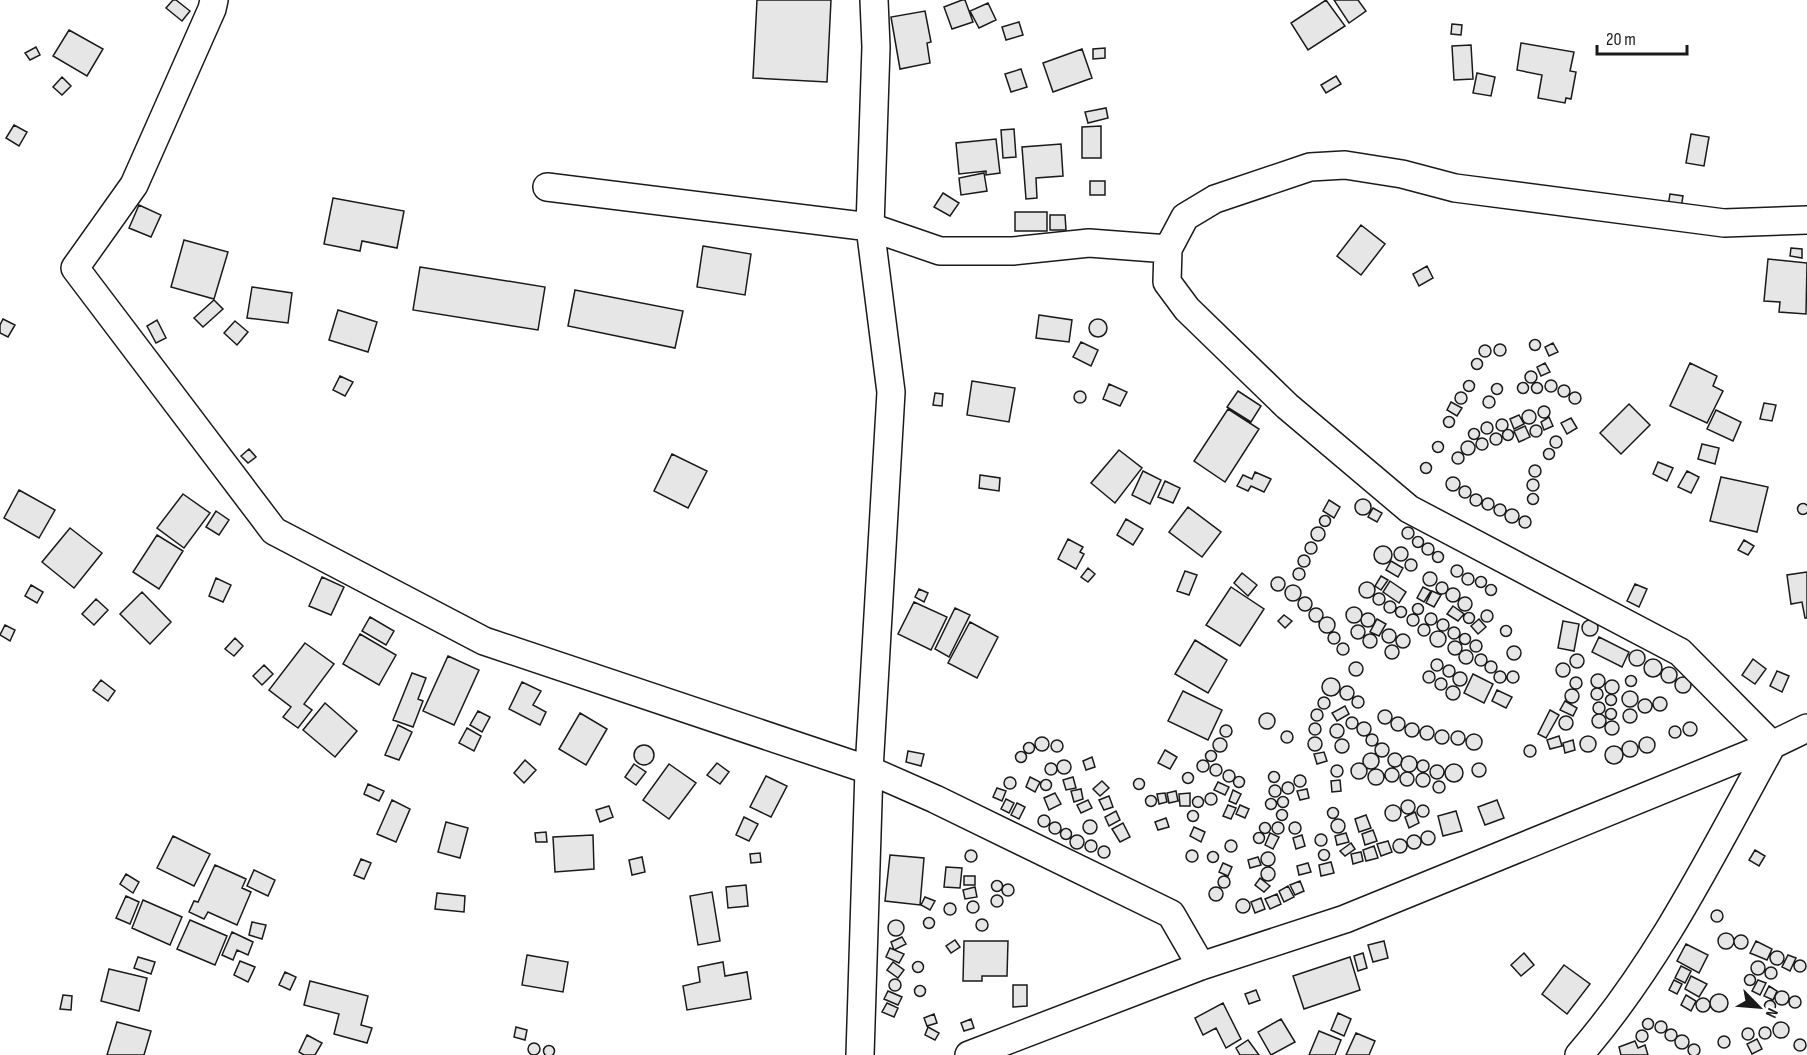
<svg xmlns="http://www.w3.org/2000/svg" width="1807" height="1055" font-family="'Sofia Sans Condensed',sans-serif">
  <rect width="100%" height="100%" fill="#fff"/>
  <path fill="#e6e6e6" stroke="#1a1a1a" stroke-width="1.5" d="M173 0H176L190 11 182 21 166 8Z
    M757 0H831L827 82 753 78Z
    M962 0H965L973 22 952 29 944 7Z
    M1326 0 1345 26 1308 50 1291 23Z
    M1334 0H1358L1366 11 1349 23Z
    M988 3 996 20 979 28 970 11Z
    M925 11 931 42 927 43 930 63 900 69 891 17Z
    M1019 22 1023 35 1006 40 1002 27Z
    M1452 24 1462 25 1461 35 1451 34Z
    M69 30 103 49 87 76 53 56Z
    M1521 43 1574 52 1570 71 1576 72 1571 99 1566 98 1565 103 1538 98 1542 75 1517 70Z
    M1471 45 1473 79 1454 80 1452 46Z
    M36 47 40 55 30 60 25 53Z
    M1105 48V58L1093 59V49Z
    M1082 49 1092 78 1053 92 1043 63Z
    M1021 69 1027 87 1011 92 1005 74Z
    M1477 73 1495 77 1491 96 1473 93Z
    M1336 76 1341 84 1326 93 1321 85Z
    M62 77 71 86 62 95 53 87Z
    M1106 108 1108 118 1088 123 1085 112Z
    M14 125 27 132 19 146 6 138Z
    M1101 126V158H1082V127Z
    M1014 129 1016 157 1003 158 1001 130Z
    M1691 134 1709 137 1704 166 1686 163Z
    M996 139 1000 173 986 175V171L959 174 956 143Z
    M1061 144 1063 176 1036 178 1037 198 1026 199 1022 147Z
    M984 173 987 191 961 195 959 178Z
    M1090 181H1105V195H1090Z
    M943 193 959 203 950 216 934 207Z
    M1670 194 1683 196 1681 208 1668 206Z
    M333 198 404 211 397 248 362 241 360 251 324 244Z
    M139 205 161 215 151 237 129 228Z
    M1015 212H1047V231H1015Z
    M1050 215H1065L1066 230H1050Z
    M1361 225 1385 244 1361 275 1337 256Z
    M184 240 228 252 214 299 171 287Z
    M703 246 751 254 745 295 697 287Z
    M1791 248 1802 249V258L1790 256Z
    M1768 259 1807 263 1806 314 1779 312 1780 302 1764 301Z
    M1427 266 1433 278 1419 286 1413 274Z
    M420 267 545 287 538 330 413 310Z
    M252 287 292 293 288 323 247 318Z
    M575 290 683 311 675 348 568 326Z
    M214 300 223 309 203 327 194 318Z
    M338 310 377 322 368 352 329 340Z
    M1039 315 1072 320 1069 342 1036 338Z
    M3 319 15 325 8 337 0 333V325Z
    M1089 328a9 9 0 1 1 18 0a9 9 0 1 1-18 0Z
    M157 320 166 338 156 343 147 326Z
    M235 321 248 332 237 345 224 333Z
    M1529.5 345a5.5 5.5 0 1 1 11 0a5.5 5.5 0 1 1-11 0Z
    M1081 342 1098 350 1091 366 1073 357Z
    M1553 343 1558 352 1549 356 1545 347Z
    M1494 350a6 6 0 1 1 12 0a6 6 0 1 1-12 0Z
    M1479 351a6 6 0 1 1 12 0a6 6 0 1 1-12 0Z
    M1471.5 364a5.5 5.5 0 1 1 11 0a5.5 5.5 0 1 1-11 0Z
    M1545 363 1550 372 1541 376 1537 367Z
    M1690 363 1717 376 1713 386 1723 391 1707 423 1670 406Z
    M1525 377a6 6 0 1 1 12 0a6 6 0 1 1-12 0Z
    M340 376 353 382 345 396 333 390Z
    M1545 386a6 6 0 1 1 12 0a6 6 0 1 1-12 0Z
    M1463.5 386a5.5 5.5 0 1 1 11 0a5.5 5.5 0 1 1-11 0Z
    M972 381 1015 388 1009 422 967 415Z
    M1531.5 388a5.5 5.5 0 1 1 11 0a5.5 5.5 0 1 1-11 0Z
    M1517.5 388a5.5 5.5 0 1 1 11 0a5.5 5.5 0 1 1-11 0Z
    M1491.5 389a5.5 5.5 0 1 1 11 0a5.5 5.5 0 1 1-11 0Z
    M1109 384 1127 392 1120 406 1103 399Z
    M1558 391a6 6 0 1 1 12 0a6 6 0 1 1-12 0Z
    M1074 397a6 6 0 1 1 12 0a6 6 0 1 1-12 0Z
    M1238 391 1261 406 1251 422 1227 407Z
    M1569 398a6 6 0 1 1 12 0a6 6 0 1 1-12 0Z
    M1455 398a6 6 0 1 1 12 0a6 6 0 1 1-12 0Z
    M935 393 943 394 942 406 933 405Z
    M1483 402a6 6 0 1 1 12 0a6 6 0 1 1-12 0Z
    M1451 402 1462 408 1457 416 1447 410Z
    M1764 403 1776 405 1772 421 1760 419Z
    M1629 404 1650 425 1621 454 1600 433Z
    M1538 412a6 6 0 1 1 12 0a6 6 0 1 1-12 0Z
    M1228 409 1259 429 1225 482 1194 461Z
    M1716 410 1741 422 1733 441 1707 429Z
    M1522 417a7 7 0 1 1 14 0a7 7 0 1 1-14 0Z
    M1519 415 1524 424 1514 429 1510 419Z
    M1443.5 422a5.5 5.5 0 1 1 11 0a5.5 5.5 0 1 1-11 0Z
    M1549 417 1553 426 1544 430 1541 422Z
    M1571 418 1577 428 1567 434 1561 423Z
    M1496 425a6 6 0 1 1 12 0a6 6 0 1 1-12 0Z
    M1481 428a6 6 0 1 1 12 0a6 6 0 1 1-12 0Z
    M1530 431a6 6 0 1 1 12 0a6 6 0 1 1-12 0Z
    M1525 426 1530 437 1519 442 1514 431Z
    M1468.5 434a5.5 5.5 0 1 1 11 0a5.5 5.5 0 1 1-11 0Z
    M1502.5 435a5.5 5.5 0 1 1 11 0a5.5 5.5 0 1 1-11 0Z
    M1490 439a6 6 0 1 1 12 0a6 6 0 1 1-12 0Z
    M1550 442a6 6 0 1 1 12 0a6 6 0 1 1-12 0Z
    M1476 444a6 6 0 1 1 12 0a6 6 0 1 1-12 0Z
    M1461 448a7 7 0 1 1 14 0a7 7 0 1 1-14 0Z
    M1432.5 447a5.5 5.5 0 1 1 11 0a5.5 5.5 0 1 1-11 0Z
    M1702 444 1719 448 1715 464 1698 459Z
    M1543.5 454a5.5 5.5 0 1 1 11 0a5.5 5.5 0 1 1-11 0Z
    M249 449 256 457 248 463 241 456Z
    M1119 450 1142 468 1115 503 1091 483Z
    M1452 458a6 6 0 1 1 12 0a6 6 0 1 1-12 0Z
    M672 454 707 471 688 508 654 491Z
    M1658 462 1673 468 1667 481 1653 474Z
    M1420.5 468a5.5 5.5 0 1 1 11 0a5.5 5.5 0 1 1-11 0Z
    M1529 471a6 6 0 1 1 12 0a6 6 0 1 1-12 0Z
    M1143 471 1161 480 1150 504 1132 495Z
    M1687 471 1699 477 1691 493 1678 487Z
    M1255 472 1271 479 1264 492 1251 486 1248 491 1237 486 1243 475 1252 479Z
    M980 475 1000 478 999 491 979 488Z
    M1721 477 1768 487 1757 532 1710 521Z
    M1446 484a7 7 0 1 1 14 0a7 7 0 1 1-14 0Z
    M1527 485a6 6 0 1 1 12 0a6 6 0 1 1-12 0Z
    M1165 481 1180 488 1173 503 1158 497Z
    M1459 492a6 6 0 1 1 12 0a6 6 0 1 1-12 0Z
    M19 490 55 510 39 538 4 518Z
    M1527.5 499a5.5 5.5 0 1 1 11 0a5.5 5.5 0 1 1-11 0Z
    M1470 500a6 6 0 1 1 12 0a6 6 0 1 1-12 0Z
    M183 494 210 513 184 548 157 528Z
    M1482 504a6 6 0 1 1 12 0a6 6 0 1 1-12 0Z
    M1355 507a8 8 0 1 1 16 0a8 8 0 1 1-16 0Z
    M1329 500 1340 507 1334 518 1323 511Z
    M1797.5 509a5.5 5.5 0 1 1 11 0a5.5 5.5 0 1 1-11 0Z
    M1494 510a6 6 0 1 1 12 0a6 6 0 1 1-12 0Z
    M1188 507 1221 532 1202 557 1169 532Z
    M1373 508 1382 513 1377 522 1368 517Z
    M1505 516a7 7 0 1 1 14 0a7 7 0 1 1-14 0Z
    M216 511 229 520 219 535 206 527Z
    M1319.5 521a5.5 5.5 0 1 1 11 0a5.5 5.5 0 1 1-11 0Z
    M1519 522a6 6 0 1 1 12 0a6 6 0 1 1-12 0Z
    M1126 519 1143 529 1133 545 1117 535Z
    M1402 533a6 6 0 1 1 12 0a6 6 0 1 1-12 0Z
    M1311 534a7 7 0 1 1 14 0a7 7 0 1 1-14 0Z
    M70 528 102 553 74 588 42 562Z
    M157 535 183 551 159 589 133 572Z
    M1412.5 542a5.5 5.5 0 1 1 11 0a5.5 5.5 0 1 1-11 0Z
    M1068 539 1083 547 1080 552 1084 554 1076 569 1058 559Z
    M1744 540 1754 546 1748 555 1738 550Z
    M1305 548a6 6 0 1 1 12 0a6 6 0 1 1-12 0Z
    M1422 549a6 6 0 1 1 12 0a6 6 0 1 1-12 0Z
    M1374 555a9 9 0 1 1 18 0a9 9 0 1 1-18 0Z
    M1394 554a7 7 0 1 1 14 0a7 7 0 1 1-14 0Z
    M1432.5 557a5.5 5.5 0 1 1 11 0a5.5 5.5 0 1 1-11 0Z
    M1298 561a6 6 0 1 1 12 0a6 6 0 1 1-12 0Z
    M1405 565a6 6 0 1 1 12 0a6 6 0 1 1-12 0Z
    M1391 561 1403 568 1398 577 1386 570Z
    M1451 571a6 6 0 1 1 12 0a6 6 0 1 1-12 0Z
    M1293 574a6 6 0 1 1 12 0a6 6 0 1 1-12 0Z
    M1088 568 1095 574 1088 582 1081 577Z
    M1185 571 1197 575 1189 595 1177 591Z
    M1807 572V618H1805L1802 602 1791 604 1787 575Z
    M1423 579a7 7 0 1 1 14 0a7 7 0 1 1-14 0Z
    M1462 579a6 6 0 1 1 12 0a6 6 0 1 1-12 0Z
    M1242 573 1257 585 1248 596 1234 583Z
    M1381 576 1388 580 1381 590 1375 586Z
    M1475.5 582a5.5 5.5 0 1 1 11 0a5.5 5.5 0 1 1-11 0Z
    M1271 584a7 7 0 1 1 14 0a7 7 0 1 1-14 0Z
    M322 577 344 587 331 615 309 606Z
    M216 578 231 585 223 602 209 596Z
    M1390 581 1406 592 1399 603 1383 592Z
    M1436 588a6 6 0 1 1 12 0a6 6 0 1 1-12 0Z
    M1359 590a8 8 0 1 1 16 0a8 8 0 1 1-16 0Z
    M1635 584 1647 589 1639 607 1627 601Z
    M1485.5 590a5.5 5.5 0 1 1 11 0a5.5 5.5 0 1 1-11 0Z
    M1285 593a8 8 0 1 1 16 0a8 8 0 1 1-16 0Z
    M31 585 43 592 37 603 25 596Z
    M1231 587 1264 609 1240 646 1206 625Z
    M1423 587 1431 591 1424 602 1417 598Z
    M1446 595a7 7 0 1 1 14 0a7 7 0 1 1-14 0Z
    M919 589 928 593 924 602 915 597Z
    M1432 591 1441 595 1434 607 1426 603Z
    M142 592 171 622 150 644 120 614Z
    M1373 599a6 6 0 1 1 12 0a6 6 0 1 1-12 0Z
    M1298 604a7 7 0 1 1 14 0a7 7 0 1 1-14 0Z
    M1458 604a7 7 0 1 1 14 0a7 7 0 1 1-14 0Z
    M96 599 108 610 94 625 82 614Z
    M1384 607a6 6 0 1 1 12 0a6 6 0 1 1-12 0Z
    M914 602 947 617 931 650 898 634Z
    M1412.5 609a5.5 5.5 0 1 1 11 0a5.5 5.5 0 1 1-11 0Z
    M1453 606 1464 614 1458 621 1447 614Z
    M1395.5 612a5.5 5.5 0 1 1 11 0a5.5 5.5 0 1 1-11 0Z
    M1346 615a8 8 0 1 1 16 0a8 8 0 1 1-16 0Z
    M955 608 970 615 949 657 935 649Z
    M1309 615a7 7 0 1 1 14 0a7 7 0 1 1-14 0Z
    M1481 616a6 6 0 1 1 12 0a6 6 0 1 1-12 0Z
    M1425 619a6 6 0 1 1 12 0a6 6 0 1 1-12 0Z
    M1463.5 618a5.5 5.5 0 1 1 11 0a5.5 5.5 0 1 1-11 0Z
    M1361 620a7 7 0 1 1 14 0a7 7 0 1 1-14 0Z
    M1407 620a6 6 0 1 1 12 0a6 6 0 1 1-12 0Z
    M1284 615 1292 621 1285 628 1278 621Z
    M370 617 394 631 386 645 362 631Z
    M1319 625a8 8 0 1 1 16 0a8 8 0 1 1-16 0Z
    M1437 625a6 6 0 1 1 12 0a6 6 0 1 1-12 0Z
    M1377 619 1386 624 1379 636 1370 632Z
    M1479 619 1486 627 1478 634 1471 626Z
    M1582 628a8 8 0 1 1 16 0a8 8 0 1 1-16 0Z
    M1563 621 1579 624 1574 651 1558 648Z
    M970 622 998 637 977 678 948 663Z
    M1418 630a6 6 0 1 1 12 0a6 6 0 1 1-12 0Z
    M5 625 15 630 10 641 0 635Z
    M1351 632a7 7 0 1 1 14 0a7 7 0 1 1-14 0Z
    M1500.5 631a5.5 5.5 0 1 1 11 0a5.5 5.5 0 1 1-11 0Z
    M1448 633a6 6 0 1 1 12 0a6 6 0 1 1-12 0Z
    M1382 636a7 7 0 1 1 14 0a7 7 0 1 1-14 0Z
    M1430 639a8 8 0 1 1 16 0a8 8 0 1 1-16 0Z
    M1328 638a6 6 0 1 1 12 0a6 6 0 1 1-12 0Z
    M1459.5 639a5.5 5.5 0 1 1 11 0a5.5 5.5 0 1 1-11 0Z
    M1363 641a7 7 0 1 1 14 0a7 7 0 1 1-14 0Z
    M360 634 396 655 379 685 343 664Z
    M1396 641a7 7 0 1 1 14 0a7 7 0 1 1-14 0Z
    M1599 637 1629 652 1622 667 1592 652Z
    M235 638 243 646 234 656 225 649Z
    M1470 646a6 6 0 1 1 12 0a6 6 0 1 1-12 0Z
    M1195 640 1227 660 1208 693 1175 674Z
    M1448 648a7 7 0 1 1 14 0a7 7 0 1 1-14 0Z
    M1337 649a6 6 0 1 1 12 0a6 6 0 1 1-12 0Z
    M305 643 334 664 304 704 312 710 298 728 283 717 291 707 269 690Z
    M1385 652a7 7 0 1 1 14 0a7 7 0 1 1-14 0Z
    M1507 653a7 7 0 1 1 14 0a7 7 0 1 1-14 0Z
    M1629 658a8 8 0 1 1 16 0a8 8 0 1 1-16 0Z
    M1459 657a7 7 0 1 1 14 0a7 7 0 1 1-14 0Z
    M1570 661a7 7 0 1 1 14 0a7 7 0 1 1-14 0Z
    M1475 660a6 6 0 1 1 12 0a6 6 0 1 1-12 0Z
    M448 656 479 670 454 725 423 711Z
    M1431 665a6 6 0 1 1 12 0a6 6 0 1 1-12 0Z
    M1644 668a9 9 0 1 1 18 0a9 9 0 1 1-18 0Z
    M1753 659 1766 669 1755 684 1742 675Z
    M1485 667a6 6 0 1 1 12 0a6 6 0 1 1-12 0Z
    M1349 669a7 7 0 1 1 14 0a7 7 0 1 1-14 0Z
    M1556 670a7 7 0 1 1 14 0a7 7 0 1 1-14 0Z
    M1443 671a6 6 0 1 1 12 0a6 6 0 1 1-12 0Z
    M264 665 273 674 262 685 253 676Z
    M1661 675a8 8 0 1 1 16 0a8 8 0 1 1-16 0Z
    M1423 677a6 6 0 1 1 12 0a6 6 0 1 1-12 0Z
    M1494 677a6 6 0 1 1 12 0a6 6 0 1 1-12 0Z
    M1507 677a6 6 0 1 1 12 0a6 6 0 1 1-12 0Z
    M1777 671 1789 676 1782 692 1770 686Z
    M1453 679a7 7 0 1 1 14 0a7 7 0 1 1-14 0Z
    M412 673 426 678 418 699 423 701 413 727 393 720Z
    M1473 674 1493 684 1484 703 1464 693Z
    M1591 681a7 7 0 1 1 14 0a7 7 0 1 1-14 0Z
    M1625.5 681a5.5 5.5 0 1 1 11 0a5.5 5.5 0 1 1-11 0Z
    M1570 683a6 6 0 1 1 12 0a6 6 0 1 1-12 0Z
    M1675 685a8 8 0 1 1 16 0a8 8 0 1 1-16 0Z
    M1435 684a6 6 0 1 1 12 0a6 6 0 1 1-12 0Z
    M1322 687a9 9 0 1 1 18 0a9 9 0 1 1-18 0Z
    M1605 687a7 7 0 1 1 14 0a7 7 0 1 1-14 0Z
    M101 680 115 691 108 701 93 690Z
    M522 682 541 691 533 705 546 712 540 725 509 709Z
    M1446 693a7 7 0 1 1 14 0a7 7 0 1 1-14 0Z
    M1340 693a7 7 0 1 1 14 0a7 7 0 1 1-14 0Z
    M1591 694a6 6 0 1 1 12 0a6 6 0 1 1-12 0Z
    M1565 696a7 7 0 1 1 14 0a7 7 0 1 1-14 0Z
    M1497 690 1512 697 1506 708 1492 701Z
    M1183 691 1222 710 1208 740 1168 721Z
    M1622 699a8 8 0 1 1 16 0a8 8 0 1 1-16 0Z
    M1605.5 700a5.5 5.5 0 1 1 11 0a5.5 5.5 0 1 1-11 0Z
    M1352 702a6 6 0 1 1 12 0a6 6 0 1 1-12 0Z
    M1653 704a7 7 0 1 1 14 0a7 7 0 1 1-14 0Z
    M1318 703a6 6 0 1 1 12 0a6 6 0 1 1-12 0Z
    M1638 706a7 7 0 1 1 14 0a7 7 0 1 1-14 0Z
    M1565 701 1577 708 1573 716 1560 710Z
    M1593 708a6 6 0 1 1 12 0a6 6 0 1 1-12 0Z
    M325 703 357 731 335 757 303 730Z
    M1345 706 1349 714 1337 721 1332 713Z
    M1605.5 714a5.5 5.5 0 1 1 11 0a5.5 5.5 0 1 1-11 0Z
    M1311 715a6 6 0 1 1 12 0a6 6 0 1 1-12 0Z
    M1623 716a7 7 0 1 1 14 0a7 7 0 1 1-14 0Z
    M1378 717a7 7 0 1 1 14 0a7 7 0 1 1-14 0Z
    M1550 710 1559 715 1546 738 1538 734Z
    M478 711 490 717 482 732 470 725Z
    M580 713 607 729 586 765 559 749Z
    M1259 721a8 8 0 1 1 16 0a8 8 0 1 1-16 0Z
    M1592 721a7 7 0 1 1 14 0a7 7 0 1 1-14 0Z
    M1559 723a7 7 0 1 1 14 0a7 7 0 1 1-14 0Z
    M1346 723a6 6 0 1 1 12 0a6 6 0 1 1-12 0Z
    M1391 724a7 7 0 1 1 14 0a7 7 0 1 1-14 0Z
    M1605 728a7 7 0 1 1 14 0a7 7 0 1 1-14 0Z
    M1683 729a7 7 0 1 1 14 0a7 7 0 1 1-14 0Z
    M1357 729a7 7 0 1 1 14 0a7 7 0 1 1-14 0Z
    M1309 729a6 6 0 1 1 12 0a6 6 0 1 1-12 0Z
    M1405 730a7 7 0 1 1 14 0a7 7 0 1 1-14 0Z
    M1330 731a7 7 0 1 1 14 0a7 7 0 1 1-14 0Z
    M1220 731a6 6 0 1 1 12 0a6 6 0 1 1-12 0Z
    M398 725 412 732 399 760 385 755Z
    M1669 732a6 6 0 1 1 12 0a6 6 0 1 1-12 0Z
    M1420 733a7 7 0 1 1 14 0a7 7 0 1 1-14 0Z
    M467 728 481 736 474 751 459 743Z
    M1435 737a7 7 0 1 1 14 0a7 7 0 1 1-14 0Z
    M1281 737a6 6 0 1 1 12 0a6 6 0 1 1-12 0Z
    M1451 738a7 7 0 1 1 14 0a7 7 0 1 1-14 0Z
    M1366 740a6 6 0 1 1 12 0a6 6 0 1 1-12 0Z
    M1466 742a8 8 0 1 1 16 0a8 8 0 1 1-16 0Z
    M1580 744a8 8 0 1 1 16 0a8 8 0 1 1-16 0Z
    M1559 736 1562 746 1550 749 1547 740Z
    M1639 745a8 8 0 1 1 16 0a8 8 0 1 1-16 0Z
    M1035 744a7 7 0 1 1 14 0a7 7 0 1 1-14 0Z
    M1308 744a7 7 0 1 1 14 0a7 7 0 1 1-14 0Z
    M1213 745a7 7 0 1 1 14 0a7 7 0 1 1-14 0Z
    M1335 746a7 7 0 1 1 14 0a7 7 0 1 1-14 0Z
    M1051 746a6 6 0 1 1 12 0a6 6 0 1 1-12 0Z
    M1573 740 1575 750 1565 753 1563 743Z
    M1622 749a8 8 0 1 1 16 0a8 8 0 1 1-16 0Z
    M1023.5 748a5.5 5.5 0 1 1 11 0a5.5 5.5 0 1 1-11 0Z
    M1375 750a7 7 0 1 1 14 0a7 7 0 1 1-14 0Z
    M1524 751a6 6 0 1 1 12 0a6 6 0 1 1-12 0Z
    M634 755a10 10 0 1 1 20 0a10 10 0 1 1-20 0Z
    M1605 755a9 9 0 1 1 18 0a9 9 0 1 1-18 0Z
    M1165 750 1177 757 1170 769 1158 763Z
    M1205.5 756a5.5 5.5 0 1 1 11 0a5.5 5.5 0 1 1-11 0Z
    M908 751 924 754 921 766 906 762Z
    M1015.5 757a5.5 5.5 0 1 1 11 0a5.5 5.5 0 1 1-11 0Z
    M1324 752 1327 761 1317 764 1314 754Z
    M1388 760a7 7 0 1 1 14 0a7 7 0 1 1-14 0Z
    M1363 761a8 8 0 1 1 16 0a8 8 0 1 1-16 0Z
    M1401 764a8 8 0 1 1 16 0a8 8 0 1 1-16 0Z
    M1092 757 1095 767 1086 770 1083 761Z
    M525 760 536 770 524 783 514 773Z
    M1057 767a7 7 0 1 1 14 0a7 7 0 1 1-14 0Z
    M1417 766a6 6 0 1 1 12 0a6 6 0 1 1-12 0Z
    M1197 766a6 6 0 1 1 12 0a6 6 0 1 1-12 0Z
    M717 763 729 772 720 784 707 775Z
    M1472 770a7 7 0 1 1 14 0a7 7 0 1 1-14 0Z
    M1045 769a6 6 0 1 1 12 0a6 6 0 1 1-12 0Z
    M1351 771a8 8 0 1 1 16 0a8 8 0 1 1-16 0Z
    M634 764 646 772 636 785 625 777Z
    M669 764 696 783 669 819 643 800Z
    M1210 770a6 6 0 1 1 12 0a6 6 0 1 1-12 0Z
    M1445 773a9 9 0 1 1 18 0a9 9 0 1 1-18 0Z
    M1430 772a7 7 0 1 1 14 0a7 7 0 1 1-14 0Z
    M1331 771a6 6 0 1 1 12 0a6 6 0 1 1-12 0Z
    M1385 775a7 7 0 1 1 14 0a7 7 0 1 1-14 0Z
    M1368 777a8 8 0 1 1 16 0a8 8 0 1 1-16 0Z
    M1223 776a6 6 0 1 1 12 0a6 6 0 1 1-12 0Z
    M1268.5 777a5.5 5.5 0 1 1 11 0a5.5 5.5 0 1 1-11 0Z
    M1400 779a7 7 0 1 1 14 0a7 7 0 1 1-14 0Z
    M1182.5 778a5.5 5.5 0 1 1 11 0a5.5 5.5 0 1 1-11 0Z
    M1416 780a7 7 0 1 1 14 0a7 7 0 1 1-14 0Z
    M1294 781a6 6 0 1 1 12 0a6 6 0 1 1-12 0Z
    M766 776 787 786 771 817 750 807Z
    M1233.5 782a5.5 5.5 0 1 1 11 0a5.5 5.5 0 1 1-11 0Z
    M1004 783a6 6 0 1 1 12 0a6 6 0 1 1-12 0Z
    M1030 777 1040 782 1035 792 1026 787Z
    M1073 777 1076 788 1066 790 1063 780Z
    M1133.5 784a5.5 5.5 0 1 1 11 0a5.5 5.5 0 1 1-11 0Z
    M1040.5 785a5.5 5.5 0 1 1 11 0a5.5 5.5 0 1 1-11 0Z
    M1340 780 1341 791 1332 792 1331 781Z
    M1433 787a6 6 0 1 1 12 0a6 6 0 1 1-12 0Z
    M1102 781 1109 788 1100 796 1093 789Z
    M1218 782 1229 787 1225 795 1214 790Z
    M1282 788a6 6 0 1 1 12 0a6 6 0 1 1-12 0Z
    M368 784 384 791 379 801 364 794Z
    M1269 791a6 6 0 1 1 12 0a6 6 0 1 1-12 0Z
    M997 788 1006 791 1002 801 993 797Z
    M1081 789 1083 799 1074 802 1071 791Z
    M1307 789 1309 798 1300 800 1297 791Z
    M1233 790 1241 794 1236 804 1229 801Z
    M1176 791 1178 801 1169 803 1167 793Z
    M1055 793 1061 804 1049 810 1044 798Z
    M1165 793 1167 802 1159 804 1157 794Z
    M1190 793V806H1180L1179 794Z
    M1205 799a6 6 0 1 1 12 0a6 6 0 1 1-12 0Z
    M1145.5 801a5.5 5.5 0 1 1 11 0a5.5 5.5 0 1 1-11 0Z
    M1109 796 1113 807 1104 810 1099 800Z
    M1192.5 802a5.5 5.5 0 1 1 11 0a5.5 5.5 0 1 1-11 0Z
    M1277.5 802a5.5 5.5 0 1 1 11 0a5.5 5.5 0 1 1-11 0Z
    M1265.5 804a5.5 5.5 0 1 1 11 0a5.5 5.5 0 1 1-11 0Z
    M1006 799 1014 803 1009 813 1001 809Z
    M1401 807a7 7 0 1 1 14 0a7 7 0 1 1-14 0Z
    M392 800 410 809 396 842 377 834Z
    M1088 800 1092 808 1081 813 1077 805Z
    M1497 800 1504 818 1485 825 1478 807Z
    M1017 803 1025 807 1019 819 1011 815Z
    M1417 811a6 6 0 1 1 12 0a6 6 0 1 1-12 0Z
    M1228 805 1236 808 1231 819 1223 816Z
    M1240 805 1249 809 1245 818 1236 814Z
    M1385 813a8 8 0 1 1 16 0a8 8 0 1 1-16 0Z
    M609 806 613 817 600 822 596 810Z
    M1327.5 813a5.5 5.5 0 1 1 11 0a5.5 5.5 0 1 1-11 0Z
    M1276.5 815a5.5 5.5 0 1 1 11 0a5.5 5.5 0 1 1-11 0Z
    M1187.5 816a5.5 5.5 0 1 1 11 0a5.5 5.5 0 1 1-11 0Z
    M1116 811 1120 820 1109 826 1105 817Z
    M1456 811 1462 831 1443 836 1438 816Z
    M1415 812 1419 823 1409 828 1405 817Z
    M1366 815 1371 828 1359 832 1355 819Z
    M1038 821a6 6 0 1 1 12 0a6 6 0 1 1-12 0Z
    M744 817 758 824 749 841 736 835Z
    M1166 818 1169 827 1158 830 1155 822Z
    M1331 826a7 7 0 1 1 14 0a7 7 0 1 1-14 0Z
    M1083 827a7 7 0 1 1 14 0a7 7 0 1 1-14 0Z
    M1049 828a6 6 0 1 1 12 0a6 6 0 1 1-12 0Z
    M446 822 468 828 460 858 438 852Z
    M1289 828a6 6 0 1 1 12 0a6 6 0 1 1-12 0Z
    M1272 828a6 6 0 1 1 12 0a6 6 0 1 1-12 0Z
    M1259.5 828a5.5 5.5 0 1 1 11 0a5.5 5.5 0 1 1-11 0Z
    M1123 823 1130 837 1120 842 1112 829Z
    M1194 827 1205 832 1201 842 1190 836Z
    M1060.5 834a5.5 5.5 0 1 1 11 0a5.5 5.5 0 1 1-11 0Z
    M1373 830 1377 841 1365 845 1362 834Z
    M1421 838a7 7 0 1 1 14 0a7 7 0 1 1-14 0Z
    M546 832 547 842H536L535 833Z
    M1253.5 838a5.5 5.5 0 1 1 11 0a5.5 5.5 0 1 1-11 0Z
    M1270 833 1279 837 1273 849 1265 845Z
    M1346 833 1349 842 1337 845 1335 836Z
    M1315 840a6 6 0 1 1 12 0a6 6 0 1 1-12 0Z
    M593 835 594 869 555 872 553 837Z
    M1302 835 1305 846 1296 849 1293 838Z
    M1407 842a7 7 0 1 1 14 0a7 7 0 1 1-14 0Z
    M1070 842a7 7 0 1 1 14 0a7 7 0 1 1-14 0Z
    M173 836 210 854 194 886 157 868Z
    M1393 846a7 7 0 1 1 14 0a7 7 0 1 1-14 0Z
    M1085 846a6 6 0 1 1 12 0a6 6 0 1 1-12 0Z
    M1225 846a6 6 0 1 1 12 0a6 6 0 1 1-12 0Z
    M1388 841 1392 852 1381 856 1377 844Z
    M1351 843 1355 849 1345 856 1340 851Z
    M1098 852a6 6 0 1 1 12 0a6 6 0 1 1-12 0Z
    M1374 846 1378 858 1366 861 1363 850Z
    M1318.5 855a5.5 5.5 0 1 1 11 0a5.5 5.5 0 1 1-11 0Z
    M1186 856a6 6 0 1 1 12 0a6 6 0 1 1-12 0Z
    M1755 850 1765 856 1759 866 1749 860Z
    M965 856a6 6 0 1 1 12 0a6 6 0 1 1-12 0Z
    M1207.5 857a5.5 5.5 0 1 1 11 0a5.5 5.5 0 1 1-11 0Z
    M1361 852 1363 861 1353 864 1351 854Z
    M1261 859a7 7 0 1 1 14 0a7 7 0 1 1-14 0Z
    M760 853 761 862 751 863 750 854Z
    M890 855 924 858 920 905 885 901Z
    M642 857 645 872 632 875 629 860Z
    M1258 857 1261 865 1250 868 1248 860Z
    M361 859 371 863 364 879 354 875Z
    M1331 862 1334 873 1321 876 1319 865Z
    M1223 863 1232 867 1228 876 1219 872Z
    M1308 863 1311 872 1299 875 1297 866Z
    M215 865 246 879 242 888 251 892 237 925 208 912 204 919 189 912 194 901 198 902Z
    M946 867 962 868 960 888 944 887Z
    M1261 874a7 7 0 1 1 14 0a7 7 0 1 1-14 0Z
    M254 870 275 880 268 896 247 886Z
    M126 874 139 882 133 893 120 884Z
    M964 876H975V885H964Z
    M1218 882a6 6 0 1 1 12 0a6 6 0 1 1-12 0Z
    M1260 878 1270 886 1264 892 1255 885Z
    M991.5 886a5.5 5.5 0 1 1 11 0a5.5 5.5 0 1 1-11 0Z
    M1300 881 1304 891 1295 895 1290 885Z
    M1002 890a6 6 0 1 1 12 0a6 6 0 1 1-12 0Z
    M746 885 748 906 728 908 726 887Z
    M1288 886 1294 897 1284 902 1279 891Z
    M1209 894a7 7 0 1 1 14 0a7 7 0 1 1-14 0Z
    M975 887 977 897 965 899 963 890Z
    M712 892 720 941 698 945 690 896Z
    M437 893 465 896 464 912 435 909Z
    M1277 894 1281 904 1270 909 1265 899Z
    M991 901a6 6 0 1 1 12 0a6 6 0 1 1-12 0Z
    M126 896 139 902 130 924 116 918Z
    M925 897 935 901 930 910 921 905Z
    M1261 898 1265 909 1255 913 1251 902Z
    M1236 906a7 7 0 1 1 14 0a7 7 0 1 1-14 0Z
    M143 900 182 917 170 945 132 928Z
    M967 907a6 6 0 1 1 12 0a6 6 0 1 1-12 0Z
    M944 909a6 6 0 1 1 12 0a6 6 0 1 1-12 0Z
    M1711 916a6 6 0 1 1 12 0a6 6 0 1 1-12 0Z
    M923.5 923a5.5 5.5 0 1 1 11 0a5.5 5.5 0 1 1-11 0Z
    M976 925a6 6 0 1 1 12 0a6 6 0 1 1-12 0Z
    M190 920 227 936 215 965 177 949Z
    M888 928a8 8 0 1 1 16 0a8 8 0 1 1-16 0Z
    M252 922 266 925 262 939 249 935Z
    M232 932 253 942 248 955 237 950 233 960 222 955Z
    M1718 941a8 8 0 1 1 16 0a8 8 0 1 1-16 0Z
    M1734 942a7 7 0 1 1 14 0a7 7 0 1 1-14 0Z
    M902 937 906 944 894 950 891 942Z
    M955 940 960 947 951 953 946 946Z
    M964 941H1008L1007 976H982V981H963Z
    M1384 941 1388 958 1373 962 1368 945Z
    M1756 941 1772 949 1767 960 1750 953Z
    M1686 944 1708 955 1699 973 1677 961Z
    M890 948 904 954 899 963 886 957Z
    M1770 958a7 7 0 1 1 14 0a7 7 0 1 1-14 0Z
    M1363 953 1367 968 1358 971 1354 956Z
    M1524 953 1534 965 1521 976 1511 965Z
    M527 955 568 962 563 992 522 985Z
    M1788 955 1796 958 1790 971 1782 967Z
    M138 957 155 962 151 974 134 968Z
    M1350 957 1360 990 1304 1009 1293 976Z
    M1794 966a6 6 0 1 1 12 0a6 6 0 1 1-12 0Z
    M1751 968a7 7 0 1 1 14 0a7 7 0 1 1-14 0Z
    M240 961 255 967 248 982 234 975Z
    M912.5 967a5.5 5.5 0 1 1 11 0a5.5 5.5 0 1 1-11 0Z
    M723 962 725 976 747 972 751 999 687 1010 683 986 700 982 698 967Z
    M893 962 904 970 898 978 887 970Z
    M1564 965 1590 984 1567 1014 1542 994Z
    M1681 966 1691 971 1685 983 1675 978Z
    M1765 973a6 6 0 1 1 12 0a6 6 0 1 1-12 0Z
    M109 969 147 978 139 1011 101 1001Z
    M285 972 296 977 290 990 279 985Z
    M1744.5 980a5.5 5.5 0 1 1 11 0a5.5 5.5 0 1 1-11 0Z
    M1691 976 1707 984 1699 997 1685 989Z
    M889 985a6 6 0 1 1 12 0a6 6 0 1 1-12 0Z
    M1674 980 1682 984 1677 994 1669 990Z
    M1758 980 1766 983 1760 995 1752 991Z
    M310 981 368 996 361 1025 372 1028 367 1043 334 1034 339 1014 304 1005Z
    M1013 985H1027V1006L1013 1007Z
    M914.5 991a5.5 5.5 0 1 1 11 0a5.5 5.5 0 1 1-11 0Z
    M1769 986 1777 991 1773 1000 1764 996Z
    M1256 990 1260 1000 1249 1004 1245 994Z
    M888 991 902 997 898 1005 884 999Z
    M1775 998a7 7 0 1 1 14 0a7 7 0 1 1-14 0Z
    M1710 1003a9 9 0 1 1 18 0a9 9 0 1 1-18 0Z
    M63 995 72 996 71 1010 60 1009Z
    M1686 995 1696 1001 1691 1011 1681 1005Z
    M1789 1002a6 6 0 1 1 12 0a6 6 0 1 1-12 0Z
    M1696 1005a7 7 0 1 1 14 0a7 7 0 1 1-14 0Z
    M1764.5 1006a5.5 5.5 0 1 1 11 0a5.5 5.5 0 1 1-11 0Z
    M887 1003 898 1008 894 1017 882 1012Z
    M1223 1003 1241 1039 1226 1048 1216 1028 1203 1035 1195 1018Z
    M1338 1013 1351 1019 1344 1036 1331 1030Z
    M934 1014 937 1023 927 1026 924 1018Z
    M1642.5 1024a5.5 5.5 0 1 1 11 0a5.5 5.5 0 1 1-11 0Z
    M971 1019 974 1028 964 1031 961 1023Z
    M1281 1019 1295 1042 1271 1055 1258 1032Z
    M1655 1027a6 6 0 1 1 12 0a6 6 0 1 1-12 0Z
    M117 1022 151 1031 144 1055H107Z
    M1773 1030a8 8 0 1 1 16 0a8 8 0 1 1-16 0Z
    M1759 1033a6 6 0 1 1 12 0a6 6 0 1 1-12 0Z
    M516 1027 527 1030 525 1040 514 1037Z
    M928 1027 939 1033 935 1040 925 1035Z
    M1742 1034a6 6 0 1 1 12 0a6 6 0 1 1-12 0Z
    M1665 1035a6 6 0 1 1 12 0a6 6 0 1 1-12 0Z
    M1636 1036a6 6 0 1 1 12 0a6 6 0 1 1-12 0Z
    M1319 1031 1341 1040 1335 1055H1309Z
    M1356 1033 1375 1041 1369 1055H1346Z
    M307 1035 322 1043 315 1055H304L299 1052Z
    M1675 1042a7 7 0 1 1 14 0a7 7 0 1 1-14 0Z
    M1718 1042a6 6 0 1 1 12 0a6 6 0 1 1-12 0Z
    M1794 1045a6 6 0 1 1 12 0a6 6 0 1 1-12 0Z
    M1757 1039 1762 1049 1752 1054 1747 1044Z
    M1248 1040 1259 1055H1240L1236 1048Z
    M1635 1041 1638 1048 1645 1045 1648 1055H1621L1619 1047Z
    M528 1049a6 6 0 1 1 12 0a6 6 0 1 1-12 0Z
    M1688 1050a6 6 0 1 1 12 0a6 6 0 1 1-12 0Z
    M543.5 1051a5.5 5.5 0 1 1 11 0a5.5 5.5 0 1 1-11 0Z"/>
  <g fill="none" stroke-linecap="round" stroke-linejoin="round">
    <defs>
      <path id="minor" d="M214 0 212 9 134 185 75 268 274 531 484 641 869 770 935 799 1171 914 1201 966
        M547 187 870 227 940 251H1013L1089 243 1168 249 1185 217 1215 199 1310 167 1345 165 1402 174 1455 188 1724 223 1807 220
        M1168 249 1167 282 1187 309 1287 406 1409 509 1680 652 1772 745
        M860 1055 869 770 891 392 870 227 876 47 874 0
        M969 1055 1201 966 1345 919 1772 745 1807 728
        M1579 1055C1659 963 1713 852 1772 745"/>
    </defs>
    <use href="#minor" stroke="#1a1a1a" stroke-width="30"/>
    <use href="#minor" stroke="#fff" stroke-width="27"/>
  </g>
  <g transform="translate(1759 1007) rotate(115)" stroke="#ffffff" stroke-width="4.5" paint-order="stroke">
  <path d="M0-4.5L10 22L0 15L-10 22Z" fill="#1a1a1a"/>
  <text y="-9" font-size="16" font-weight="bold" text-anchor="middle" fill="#1a1a1a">N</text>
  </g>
  <path d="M1597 45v9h90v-9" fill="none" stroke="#1a1a1a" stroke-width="3"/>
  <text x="1606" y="45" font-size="18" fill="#1a1a1a" stroke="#ffffff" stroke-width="4.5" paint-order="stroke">20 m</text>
</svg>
